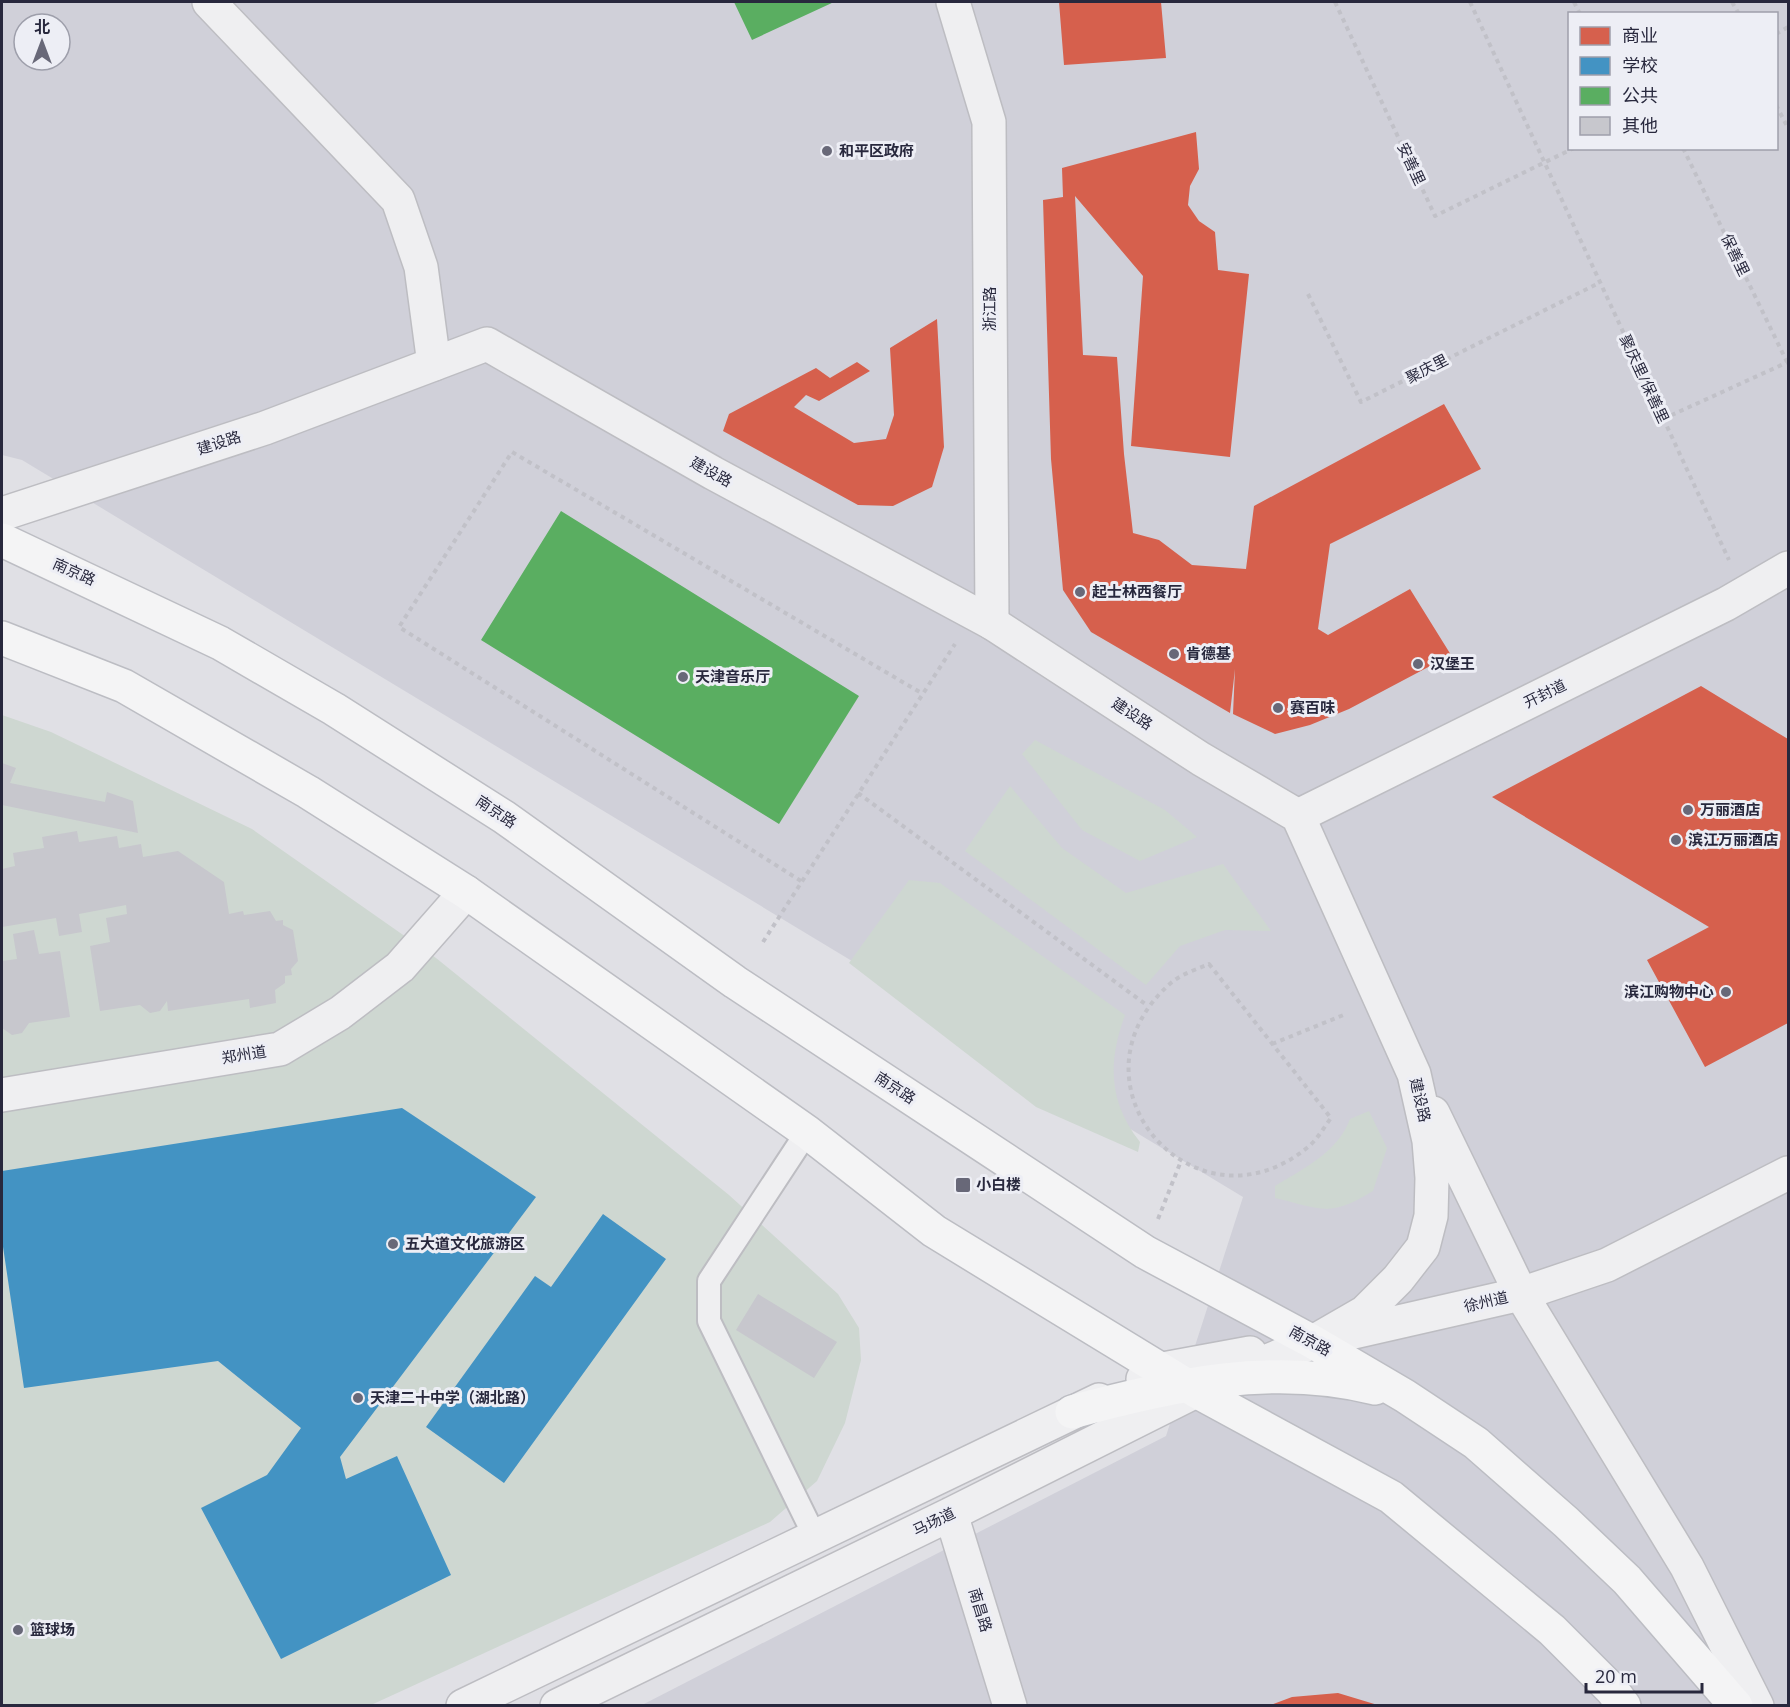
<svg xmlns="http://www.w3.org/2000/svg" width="1790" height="1707" font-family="'Open Sans','Noto Sans SC',sans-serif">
  <rect width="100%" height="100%" fill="#e0e0e5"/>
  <path fill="#d0d0d9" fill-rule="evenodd" d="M2 2H1788V1705H642L1166 1436 1243 1197 22 460 2 455ZM1570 14H1776V148H1570ZM24 24H60V60H24Z"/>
  <path fill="#ced7d1" d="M2 715 51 732 252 829 436 958 729 1195 838 1294 859 1328 861 1360 845 1423 817 1481 770 1522 371 1705H2Z
    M1035 740 1165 810 1197 837 1140 861 1082 830 1022 754Z
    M1010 786 1062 848 1126 893 1223 864 1271 931 1225 930 1180 946 1146 985 965 851Z
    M909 880 940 883 1125 1015C1108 1062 1108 1101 1140 1142L1138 1152 1036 1107 849 963Z
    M1369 1111 1387 1148 1373 1191C1329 1218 1322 1209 1275 1198V1186C1303 1169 1338 1152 1350 1119Z"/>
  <path fill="#d6604d" d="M1059 2H1161L1166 58 1064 65Z
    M1196 132 1199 169 1190 186 1188 205 1199 221 1215 232 1218 270 1249 274 1230 457 1131 446 1143 276 1075 196 1083 355 1117 357 1124 454 1133 533 1159 540 1192 565 1246 569 1254 506 1444 404 1481 469 1330 544 1318 629 1328 635 1410 589 1451 655 1349 709 1310 725 1275 734 1233 714 1235 669 1230 713 1091 632 1063 590 1051 459 1043 200 1063 197 1062 168Z
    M937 319 944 447 932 487 893 506 858 505 723 431 729 414 816 368 830 378 857 362 870 371 819 401 806 395 794 407 854 443 886 439 894 415 890 348Z
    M1701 686 1788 739V1023L1705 1067 1647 960 1709 927 1492 797Z
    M1338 1693 1381 1706H1268L1292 1697Z"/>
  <path fill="#4393c3" d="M402 1108 536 1197 340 1457 346 1479 397 1456 451 1575 281 1659 201 1508 267 1475 301 1428 218 1361 24 1388 2 1240V1171Z
    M603 1214 666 1259 504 1483 426 1427 535 1276 551 1287Z"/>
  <path fill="#5aae61" d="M734 2H834L752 40Z
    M561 511 859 696 779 824 481 640Z"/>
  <path fill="#c7c7cd" d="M2 763 16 768 10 783 105 802 107 792 133 801 138 833 2 805Z
    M77 831 79 842 117 836 119 848 141 844 143 857 178 851 224 882 229 914 243 911 244 915 270 911 276 921 283 920V925L293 930 298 961 291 969 292 975 285 976V983L275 990 276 1003 250 1008 249 999 168 1011 167 1001 160 1011 150 1013 140 1005 100 1011 90 946 110 942 106 918 127 914 126 905 79 914 82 932 59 936 56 918 2 927V869L15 866 13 853 44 848 42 837Z
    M34 930 39 954 60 951 70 1017 29 1023 22 1033 12 1035 2 1028V961L17 959 13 934Z
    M758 1294 837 1342 814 1378 736 1330Z"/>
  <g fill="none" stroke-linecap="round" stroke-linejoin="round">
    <defs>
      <path id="service" d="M807 1132 709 1281V1321L815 1537"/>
      <path id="pedestrian" d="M1298 816 1726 604 1788 568"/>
      <path id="minor" d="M209 2 398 200 421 267 434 364
        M953 2 989 122 992 623
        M2 1095 280 1049 340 1013 400 967 466 892"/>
      <path id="tertiary" d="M2 514 265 428 487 344 713 473 992 623 1201 759 1298 816 1414 1074 1429 1141 1432 1178 1431 1216 1423 1247 1398 1279 1365 1312 1313 1342 1196 1391 951 1514 557 1706
        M1433 1113 1521 1294 1687 1567 1757 1706
        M1341 1335 1521 1294 1607 1265 1788 1173
        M1143 1379 1163 1369 1250 1353
        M951 1514 1010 1706
        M463 1706 1099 1400"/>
      <path id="primary" d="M2 540 220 643 334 709 504 817 735 982 1145 1252 1313 1342 1405 1396 1476 1443 1566 1522 1627 1580 1736 1706
        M2 638 124 686 308 792 466 892 807 1132 934 1231 1196 1391 1391 1497 1552 1630 1612 1690 1624 1706
        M1072 1412C1171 1385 1273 1362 1375 1388"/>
    </defs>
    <use href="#service" stroke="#bdbdc2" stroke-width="26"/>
    <use href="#pedestrian" stroke="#bdbdc2" stroke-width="36"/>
    <use href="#minor" stroke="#bdbdc2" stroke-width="36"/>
    <use href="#tertiary" stroke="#bdbdc2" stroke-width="36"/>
    <use href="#primary" stroke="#bcbdc3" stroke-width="36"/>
    <path stroke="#c1c1c8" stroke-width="4" stroke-dasharray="4.5 4.5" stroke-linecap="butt" d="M1335 2 1435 216 1574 148
      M1470 2 1729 560
      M1574 2 1580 14
      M1732 2 1739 14
      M1776 34 1788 27
      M1776 105 1788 128
      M1683 148 1787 362
      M1308 294 1361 402 1599 283
      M1663 419 1788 362
      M858 793 1148 1006
      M801 881 399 627 512 452 923 694
      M763 942 955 644
      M1209 964 1331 1118C1324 1127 1317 1140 1308 1147 1194 1241 1057 1081 1172 982 1182 974 1197 969 1209 964Z
      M1272 1044 1346 1014
      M1158 1219 1181 1161"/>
    <use href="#service" stroke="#efeff1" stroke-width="22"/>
    <use href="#pedestrian" stroke="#efeff1" stroke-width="33"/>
    <use href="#minor" stroke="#efeff1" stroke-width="33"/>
    <use href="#tertiary" stroke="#efeff1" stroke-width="33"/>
    <use href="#primary" stroke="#f4f4f5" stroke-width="33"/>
  </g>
  <g fill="#686878" stroke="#edeef5" stroke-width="2">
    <circle cx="827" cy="151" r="6"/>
    <circle cx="1080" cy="592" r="6"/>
    <circle cx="1174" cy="654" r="6"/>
    <circle cx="1418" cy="664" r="6"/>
    <circle cx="683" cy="677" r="6"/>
    <circle cx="1278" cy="708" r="6"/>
    <circle cx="1688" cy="810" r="6"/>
    <circle cx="1676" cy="840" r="6"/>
    <circle cx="1726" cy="992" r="6"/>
    <rect x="955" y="1177" width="16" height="16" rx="3"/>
    <circle cx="393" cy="1244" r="6"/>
    <circle cx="358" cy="1398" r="6"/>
    <circle cx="18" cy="1630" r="6"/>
  </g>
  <g text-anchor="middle" stroke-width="6" stroke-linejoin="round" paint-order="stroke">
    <g font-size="15" font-weight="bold" fill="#28283d" stroke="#edeef5" text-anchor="start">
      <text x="839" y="156">和平区政府</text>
      <text x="1092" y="597">起士林西餐厅</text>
      <text x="1186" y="659">肯德基</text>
      <text x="1430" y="669">汉堡王</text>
      <text x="695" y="682">天津音乐厅</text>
      <text x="1290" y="713">赛百味</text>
      <text x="1700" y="815">万丽酒店</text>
      <text x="1688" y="845">滨江万丽酒店</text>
      <text x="1714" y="997" text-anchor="end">滨江购物中心</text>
      <text x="976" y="1190">小白楼</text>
      <text x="405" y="1249">五大道文化旅游区</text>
      <text x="370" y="1403">天津二十中学（湖北路）</text>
      <text x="30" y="1635">篮球场</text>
    </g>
    <g font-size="15" fill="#28283d" stroke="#edeef5">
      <text transform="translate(1411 164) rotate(65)" y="5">安善里</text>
      <text transform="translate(1735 255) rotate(64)" y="5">保善里</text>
      <text transform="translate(990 309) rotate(-90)" y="5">浙江路</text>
      <text transform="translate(1427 369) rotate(-27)" y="5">聚庆里</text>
      <text transform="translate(1644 379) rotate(65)" y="5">聚庆里/保善里</text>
      <text transform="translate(219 443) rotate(-18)" y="5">建设路</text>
      <text transform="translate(711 472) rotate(29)" y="5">建设路</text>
      <text transform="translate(74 572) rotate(24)" y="5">南京路</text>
      <text transform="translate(1545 694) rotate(-26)" y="5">开封道</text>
      <text transform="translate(1132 714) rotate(33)" y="5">建设路</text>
      <text transform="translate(496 812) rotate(34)" y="5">南京路</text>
      <text transform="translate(244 1055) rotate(-9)" y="5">郑州道</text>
      <text transform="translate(895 1088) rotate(33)" y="5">南京路</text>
      <text transform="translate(1420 1100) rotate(77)" y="5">建设路</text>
      <text transform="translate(1486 1302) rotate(-13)" y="5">徐州道</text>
      <text transform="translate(1310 1341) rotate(29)" y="5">南京路</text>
      <text transform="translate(934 1522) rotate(-26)" y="5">马场道</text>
      <text transform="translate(980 1610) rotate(73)" y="5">南昌路</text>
    </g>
  </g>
  <rect width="1790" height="1707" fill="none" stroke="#28283d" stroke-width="6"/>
  <rect x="1568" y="12" width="210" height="138" fill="#edeef5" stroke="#9e9fab" stroke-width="1.5"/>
  <rect x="1580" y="27" width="30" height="18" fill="#d6604d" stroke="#9e9fab" stroke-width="1.5"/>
  <text x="1622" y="42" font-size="18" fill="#28283d">商业</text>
  <rect x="1580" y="57" width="30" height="18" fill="#4393c3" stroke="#9e9fab" stroke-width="1.5"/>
  <text x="1622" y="72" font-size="18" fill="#28283d">学校</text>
  <rect x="1580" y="87" width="30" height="18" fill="#5aae61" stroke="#9e9fab" stroke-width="1.5"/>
  <text x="1622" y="102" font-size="18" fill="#28283d">公共</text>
  <rect x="1580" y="117" width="30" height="18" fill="#c7c7cd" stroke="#9e9fab" stroke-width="1.5"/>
  <text x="1622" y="132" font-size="18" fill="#28283d">其他</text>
  <g transform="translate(42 42)"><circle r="28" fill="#edeef5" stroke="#9e9fab" stroke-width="1.5"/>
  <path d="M0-4.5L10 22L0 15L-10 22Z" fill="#686878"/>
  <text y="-9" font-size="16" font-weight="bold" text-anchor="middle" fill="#28283d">北</text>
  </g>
  <path d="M1586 1683v9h116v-9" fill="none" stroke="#28283d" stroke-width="3"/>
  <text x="1595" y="1683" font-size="18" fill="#28283d" stroke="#edeef5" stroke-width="4.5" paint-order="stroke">20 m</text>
</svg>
